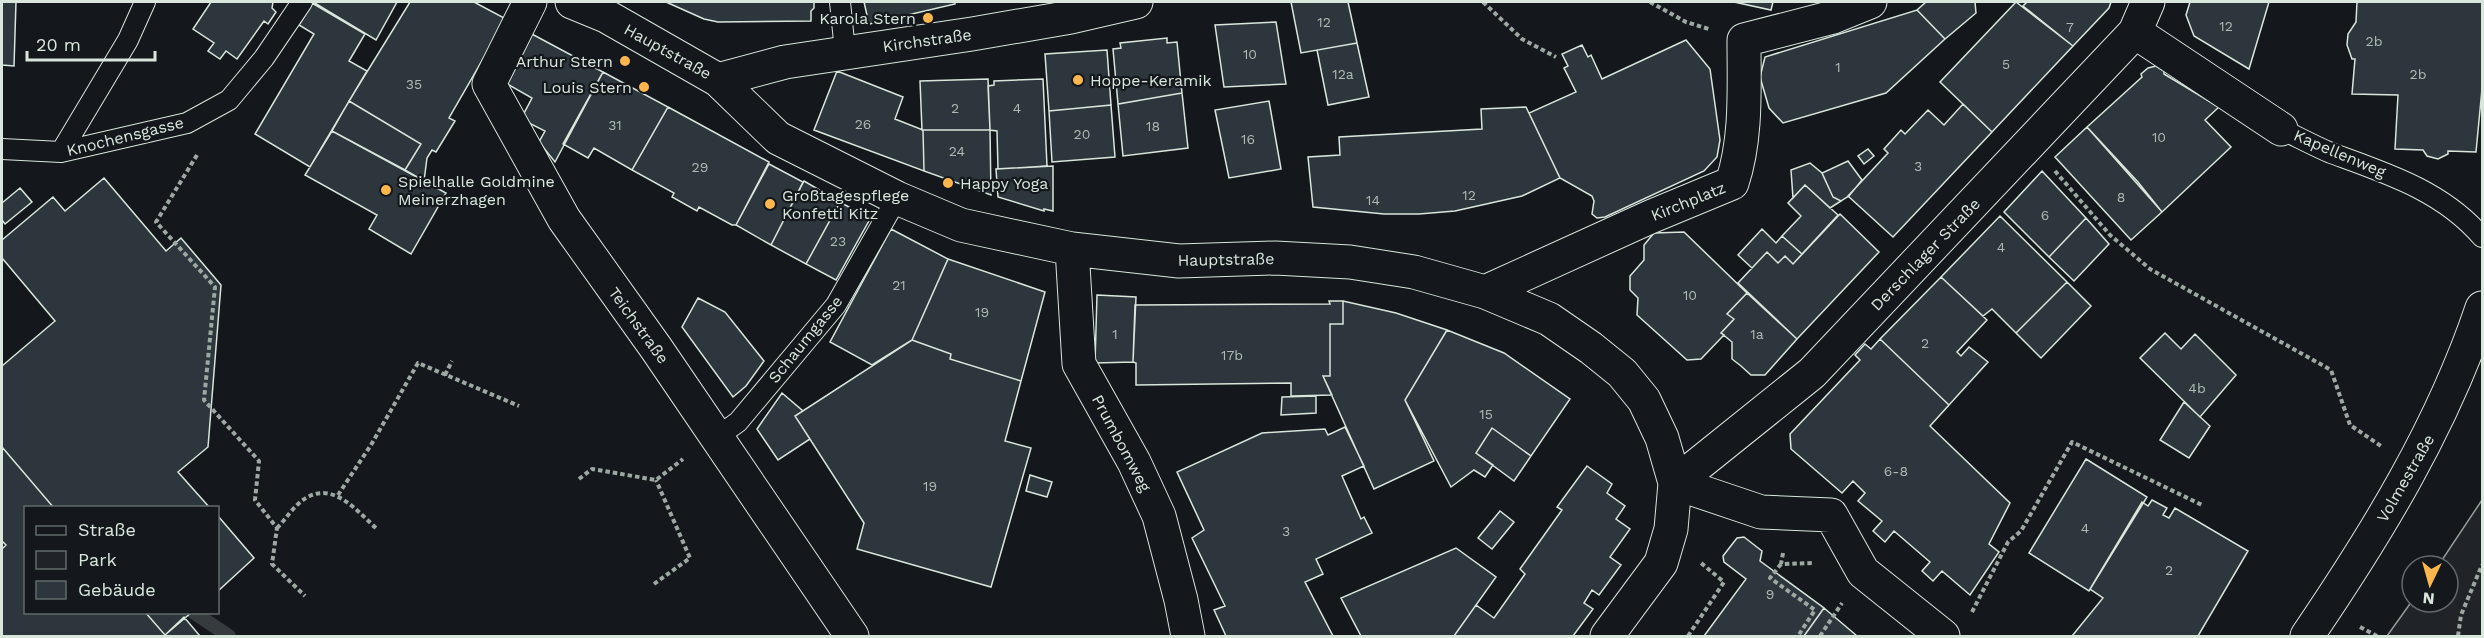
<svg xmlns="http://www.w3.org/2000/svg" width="2484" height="638" font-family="'Work Sans',sans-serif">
  <rect width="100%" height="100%" fill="#14181c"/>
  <path fill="#202428" stroke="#939e99" stroke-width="1.5" d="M2482 500V636H2387L2412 601 2448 602V566H2438Z"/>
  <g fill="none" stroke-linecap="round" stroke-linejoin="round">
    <path stroke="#363b3e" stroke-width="14" d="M193 612 229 636"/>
  </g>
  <path fill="#2c363c" stroke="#d8e6dc" stroke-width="1.5" d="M2 2H16L14 66 2 65Z
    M211 2H273L272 8 276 12 268 24 264 21 237 59 226 51 220 59 208 51 214 43 193 29Z
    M313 2H397L376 40Z
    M410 2H474L506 19 449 118 455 121 436 152 432 150 427 158 424 181 405 170 421 144 349 101Z
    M666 2H814V8L811 11V21L718 22 704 19Z
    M864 2H955V4L869 24Z
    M1291 2H1348L1357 43 1301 53Z
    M1734 2H1773L1771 10Z
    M1926 2H1975L1976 13 1945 39 1917 10Z
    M2016 2 2073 46 1992 132 1940 82Z
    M2027 2H2111L2109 8 2073 46 2023 6Z
    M2190 2H2269L2249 69 2194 36 2186 15Z
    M2357 2H2482V89L2476 152 2448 151V154L2438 159 2427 156 2423 150 2395 149 2398 95 2352 94 2355 59H2352L2347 45 2348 34 2356 22Z
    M312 3 365 34 349 61 367 71 310 167 255 134 314 34 299 25Z
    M1917 10 1945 39 1886 93 1783 123 1769 108 1760 77 1765 57Z
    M1276 22 1286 84 1224 87 1215 25Z
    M530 33 603 72 555 162 539 142 545 131 521 119 532 98 504 82Z
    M1167 38V43L1177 42 1182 93 1118 104 1113 49 1121 48 1120 43Z
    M1686 40 1710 69 1720 140 1717 157 1704 171 1605 217 1597 218 1592 214 1594 201 1592 196 1560 178 1529 113 1576 92 1564 68 1568 66 1562 54 1582 45 1588 57 1591 55 1602 79Z
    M1357 43 1369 97 1328 105 1317 50Z
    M1107 50 1111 105 1049 111 1045 54Z
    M2156 66 2164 71V74L2219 107 2205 120 2231 147 2162 212 2087 127 2142 77 2141 74 2148 68Z
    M837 71 903 97 895 119 923 130 924 171 814 130Z
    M603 72 668 107 632 170 594 148 588 158 563 144Z
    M988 79 990 130H922L920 81Z
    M1043 79 1047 166 998 169 997 131 990 130 988 86 994 85V81Z
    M1182 93 1188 148 1123 156 1118 104Z
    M349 101 421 144 405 170 332 131Z
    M1269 101 1281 169 1229 178 1215 110Z
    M1963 104 1992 132 1893 237 1848 196 1888 153 1884 149 1901 130 1905 134 1928 110 1944 125Z
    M1111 105 1115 157 1052 162 1049 111Z
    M668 107 769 162 736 225H732L699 207 697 211 672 197 674 193 632 170Z
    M1526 107 1560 178 1522 196 1455 211 1419 214H1384L1313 207 1308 157 1340 155 1339 137 1482 129 1481 109Z
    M2087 127 2138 182 2162 212 2131 240 2055 157Z
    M923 130H990L991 195 924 171Z
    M332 131 446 193 411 254 369 229 377 215 305 175Z
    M1868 149 1874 156 1864 164 1858 156Z
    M1848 161 1862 180 1849 196 1841 201 1833 197 1822 173Z
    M1810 163 1822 173 1833 197 1841 201 1830 208 1805 185 1793 198 1791 170Z
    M769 164 803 182 771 245 736 225Z
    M1053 166V211L1044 209V211L998 197 996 169Z
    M2042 171 2086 218 2049 257 2004 212Z
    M104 178 166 251 181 238 221 285 208 447 178 472 210 508H54L2 447V366L55 321 2 258V240L53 197 65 211Z
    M804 181 840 202 806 264 771 245Z
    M1805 185 1838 215 1802 254 1782 236 1801 216 1788 203Z
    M20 188 32 202 5 224 2 220V203Z
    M840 202 870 219 836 280 806 264Z
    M1840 214 1879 252 1797 339 1738 283 1767 252 1778 263 1785 256 1793 264Z
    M2000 216 2067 282 2016 333 1992 309 1983 316 1941 277Z
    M2086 218 2109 244 2074 281 2049 257Z
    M891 229 948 259 912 340 872 365 830 342Z
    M1762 229 1776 243 1782 236 1802 254 1793 264 1785 256 1778 263 1767 252 1752 268 1738 255Z
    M1684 232 1747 293 1727 314 1734 319 1721 333 1724 335 1701 359 1687 360 1637 315 1638 298 1630 290V276L1644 260V245L1654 233Z
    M948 259 1045 292 1021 381 950 359 951 354 912 340Z
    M1941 277 1987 320 1957 352 1961 356 1969 347 1988 362 1949 405 1880 339Z
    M2067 282 2091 306 2041 358 2016 333Z
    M1747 293 1797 339 1765 375H1751L1741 366 1732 359V342L1721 333 1734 319 1727 314Z
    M1097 295 1136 297 1133 362 1095 363Z
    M698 298 725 312 764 361 746 386 733 397 682 327Z
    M1329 301H1343V324H1330V376H1323L1332 395 1291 396V383L1136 385V363L1133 362 1135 305 1330 304Z
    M1343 301 1396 313 1447 330 1405 400 1434 461 1374 489 1323 376H1330V324H1343Z
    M1447 330 1504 353 1570 399 1531 456 1492 428 1476 453 1493 465 1485 477 1474 470 1451 487 1405 400Z
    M2165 333 2181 349 2195 334 2236 375 2200 417 2140 358Z
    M1880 339 1949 405 1930 426 2010 503 1989 544 1999 552 1970 595 1942 571 1933 581 1922 571 1930 562 1894 531 1885 542 1873 531 1882 521 1858 501 1865 493 1853 481 1842 493 1791 449 1790 434 1860 360 1855 355 1865 344 1871 349Z
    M912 340 951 354 950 359 1021 381 1005 441 1031 448 991 587 857 549 864 523 795 416Z
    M782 393 803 411 795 416 810 439 778 460 757 429Z
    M1316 396V413L1281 415 1282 397Z
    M2184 402 2210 426 2189 458 2160 440Z
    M1345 427 1364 466 1342 476 1361 519 1364 517 1372 533 1316 559 1323 574 1305 582 1333 636H1226L1214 610 1225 606 1192 538 1204 530 1177 472 1262 433 1325 429 1328 435Z
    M1492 428 1531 456 1514 481 1476 453Z
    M2 447 54 508H26V612H145L165 635 184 617 200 636H2V549L6 545 2 541Z
    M2086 459 2147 497 2089 591 2029 553Z
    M1587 466 1612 484 1607 493 1625 506 1616 519 1630 529 1610 557 1621 565 1599 595 1592 590 1584 603 1593 609 1573 636H1454L1476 605 1494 618 1525 574 1520 569 1562 510 1557 507Z
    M1030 475 1052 482 1047 497 1026 491Z
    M2152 500 2167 508 2163 515 2169 518 2175 508 2248 551 2198 636H2072L2103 598 2090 589 2142 502 2148 506Z
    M1500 511 1514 522 1492 549 1478 538Z
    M218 516 254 558 218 591Z
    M1744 537 1762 551 1760 561 1824 608 1804 636H1704L1746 579 1724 562 1723 556 1737 538Z
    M1456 548 1496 577 1454 636H1361L1341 598Z
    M1824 608 1850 630 1857 636H1804Z
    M145 612H192L165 635Z"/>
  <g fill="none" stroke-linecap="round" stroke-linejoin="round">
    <defs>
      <path id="lane" d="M840 2 845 51
        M2281 129C2298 137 2314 146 2331 153 2386 173 2443 191 2482 237
        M2 149 61 152 187 123 229 100 264 58 302 2
        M61 152 128 40 145 2
        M717 437 738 422 836 305 897 198"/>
      <path id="street" d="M530 2 489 84 564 219 656 348 852 636
        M572 2 606 16 718 80 778 138 897 198 961 225 1072 249 1179 261 1275 258 1350 262 1414 272 1485 292 1549 319 1591 348 1622 373 1644 400 1662 438 1675 483 1671 529 1661 563 1607 636
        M2135 32 2281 129
        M718 80 785 62 972 34 1071 17 1136 2
        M1072 249 1079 364 1134 462 1159 516 1181 600 1188 636
        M1485 292 1650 217 1732 183C1747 138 1744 88 1744 40L1833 17 1870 2
        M1675 483 1812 373 2135 32 2148 2
        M1675 483 1761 512 1831 515 1863 572 1943 636"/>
      <path id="secondary" d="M2307 636C2377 533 2442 427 2482 308"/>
    </defs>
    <use href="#lane" stroke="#d8e6dc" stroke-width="22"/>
    <use href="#street" stroke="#d8e6dc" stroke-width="35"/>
    <use href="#secondary" stroke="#d8e6dc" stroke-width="35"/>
    <path stroke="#9da8a2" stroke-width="4" stroke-dasharray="4.5 3" stroke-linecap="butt" d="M1483 2 1522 39 1556 57
      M1650 2 1686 22 1709 29
      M197 155 156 222 215 287 204 400 259 461 255 500 277 528 272 564 305 596
      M2055 171 2110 235 2150 269 2331 370 2350 425 2381 446
      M445 375 452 361
      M579 479 592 469 656 480 683 459
      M338 495 371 445 418 363 519 406
      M277 528C286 519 295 504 306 498 334 481 358 512 377 529
      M1783 553 1781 564 1813 563
      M1781 564 1770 578 1815 610 1798 636
      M654 584 690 558 656 480
      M1972 612 2008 542 2021 531 2072 442 2202 505
      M2360 627 2377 636
      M1688 636 1724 582 1701 563
      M1820 636 1842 603
      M2458 636 2461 615 2482 565"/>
    <use href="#lane" stroke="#14181c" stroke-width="20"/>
    <use href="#street" stroke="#14181c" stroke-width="33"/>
    <use href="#secondary" stroke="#14181c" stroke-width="33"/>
  </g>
  <g fill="#ffb74d" stroke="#14181c" stroke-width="2">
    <circle cx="928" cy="18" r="6"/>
    <circle cx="625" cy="61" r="6"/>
    <circle cx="1078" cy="80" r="6"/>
    <circle cx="644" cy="87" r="6"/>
    <circle cx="948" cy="183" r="6"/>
    <circle cx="386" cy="190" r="6"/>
    <circle cx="770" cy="204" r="6"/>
  </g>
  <g text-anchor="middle" stroke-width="4.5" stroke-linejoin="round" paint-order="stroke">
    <g font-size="14" fill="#adbab4">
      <text x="1324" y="27">12</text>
      <text x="2226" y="31">12</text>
      <text x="2070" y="32">7</text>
      <text x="2374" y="46">2b</text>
      <text x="1250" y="59">10</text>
      <text x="2006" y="69">5</text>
      <text x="1838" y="72">1</text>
      <text x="1343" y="79">12a</text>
      <text x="2418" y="79">2b</text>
      <text x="414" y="89">35</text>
      <text x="955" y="113">2</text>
      <text x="1017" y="113">4</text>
      <text x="863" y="129">26</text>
      <text x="615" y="130">31</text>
      <text x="1153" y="131">18</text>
      <text x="1082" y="139">20</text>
      <text x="2159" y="142">10</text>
      <text x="1248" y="144">16</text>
      <text x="957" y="156">24</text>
      <text x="1918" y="171">3</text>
      <text x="700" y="172">29</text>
      <text x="1469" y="200">12</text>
      <text x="2121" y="202">8</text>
      <text x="1373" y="205">14</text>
      <text x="2045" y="220">6</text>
      <text x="838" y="246">23</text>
      <text x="2001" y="252">4</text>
      <text x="899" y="290">21</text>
      <text x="1690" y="300">10</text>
      <text x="982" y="317">19</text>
      <text x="1115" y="339">1</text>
      <text x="1757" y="339">1a</text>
      <text x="1925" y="348">2</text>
      <text x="1232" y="360">17b</text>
      <text x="2197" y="393">4b</text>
      <text x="1486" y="419">15</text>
      <text x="1896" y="476">6-8</text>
      <text x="930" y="491">19</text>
      <text x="2085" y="533">4</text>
      <text x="1286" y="536">3</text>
      <text x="2169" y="575">2</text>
      <text x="1770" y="599">9</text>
    </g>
    <g font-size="16" fill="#d8e6dc" stroke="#14181c" text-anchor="start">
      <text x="916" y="24" text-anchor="end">Karola Stern</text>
      <text x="613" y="67" text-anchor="end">Arthur Stern</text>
      <text x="1090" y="86">Hoppe-Keramik</text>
      <text x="632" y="93" text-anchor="end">Louis Stern</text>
      <text x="398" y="187">Spielhalle Goldmine<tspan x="398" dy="18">Meinerzhagen</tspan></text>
      <text x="960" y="189">Happy Yoga</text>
      <text x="782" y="201">Großtagespflege<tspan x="782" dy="18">Konfetti Kitz</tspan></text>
    </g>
    <g font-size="16" fill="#d8e6dc" stroke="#14181c">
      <text transform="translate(927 40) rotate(-8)" y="6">Kirchstraße</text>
      <text transform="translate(668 51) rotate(29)" y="6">Hauptstraße</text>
      <text transform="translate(125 136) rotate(-14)" y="6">Knochensgasse</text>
      <text transform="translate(2340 153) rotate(23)" y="6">Kapellenweg</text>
      <text transform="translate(1688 201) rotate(-22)" y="6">Kirchplatz</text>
      <text transform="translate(1925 254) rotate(-46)" y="6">Derschlager Straße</text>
      <text transform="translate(1226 259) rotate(-1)" y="6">Hauptstraße</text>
      <text transform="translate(639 325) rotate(54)" y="6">Teichstraße</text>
      <text transform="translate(805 339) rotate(-51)" y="6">Schaumgasse</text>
      <text transform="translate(1122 443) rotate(62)" y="6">Prumbomweg</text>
      <text transform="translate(2405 478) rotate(-60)" y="6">Volmestraße</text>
    </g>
  </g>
  <rect width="2484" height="638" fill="none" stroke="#d8e6dc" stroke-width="6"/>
  <rect x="24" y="506" width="195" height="108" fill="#14181c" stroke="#626a69" stroke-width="1.5"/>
  <rect x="36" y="526" width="30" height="9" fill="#14181c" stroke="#626a69" stroke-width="1.5"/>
  <text x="78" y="536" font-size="18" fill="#d8e6dc">Straße</text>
  <rect x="36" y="551" width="30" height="18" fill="#202428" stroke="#626a69" stroke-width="1.5"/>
  <text x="78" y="566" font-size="18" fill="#d8e6dc">Park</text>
  <rect x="36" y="581" width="30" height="18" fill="#2c363c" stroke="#626a69" stroke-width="1.5"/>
  <text x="78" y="596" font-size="18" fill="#d8e6dc">Gebäude</text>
  <g transform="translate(2430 584) rotate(185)"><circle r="28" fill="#14181c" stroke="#626a69" stroke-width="1.5"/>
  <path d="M0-4.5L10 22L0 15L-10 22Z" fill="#ffb74d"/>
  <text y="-9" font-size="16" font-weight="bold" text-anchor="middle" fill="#d8e6dc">N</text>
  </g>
  <path d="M27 51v9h128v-9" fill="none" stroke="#d8e6dc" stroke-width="3"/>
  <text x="36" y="51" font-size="18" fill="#d8e6dc" stroke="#14181c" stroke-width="4.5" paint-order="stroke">20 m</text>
</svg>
